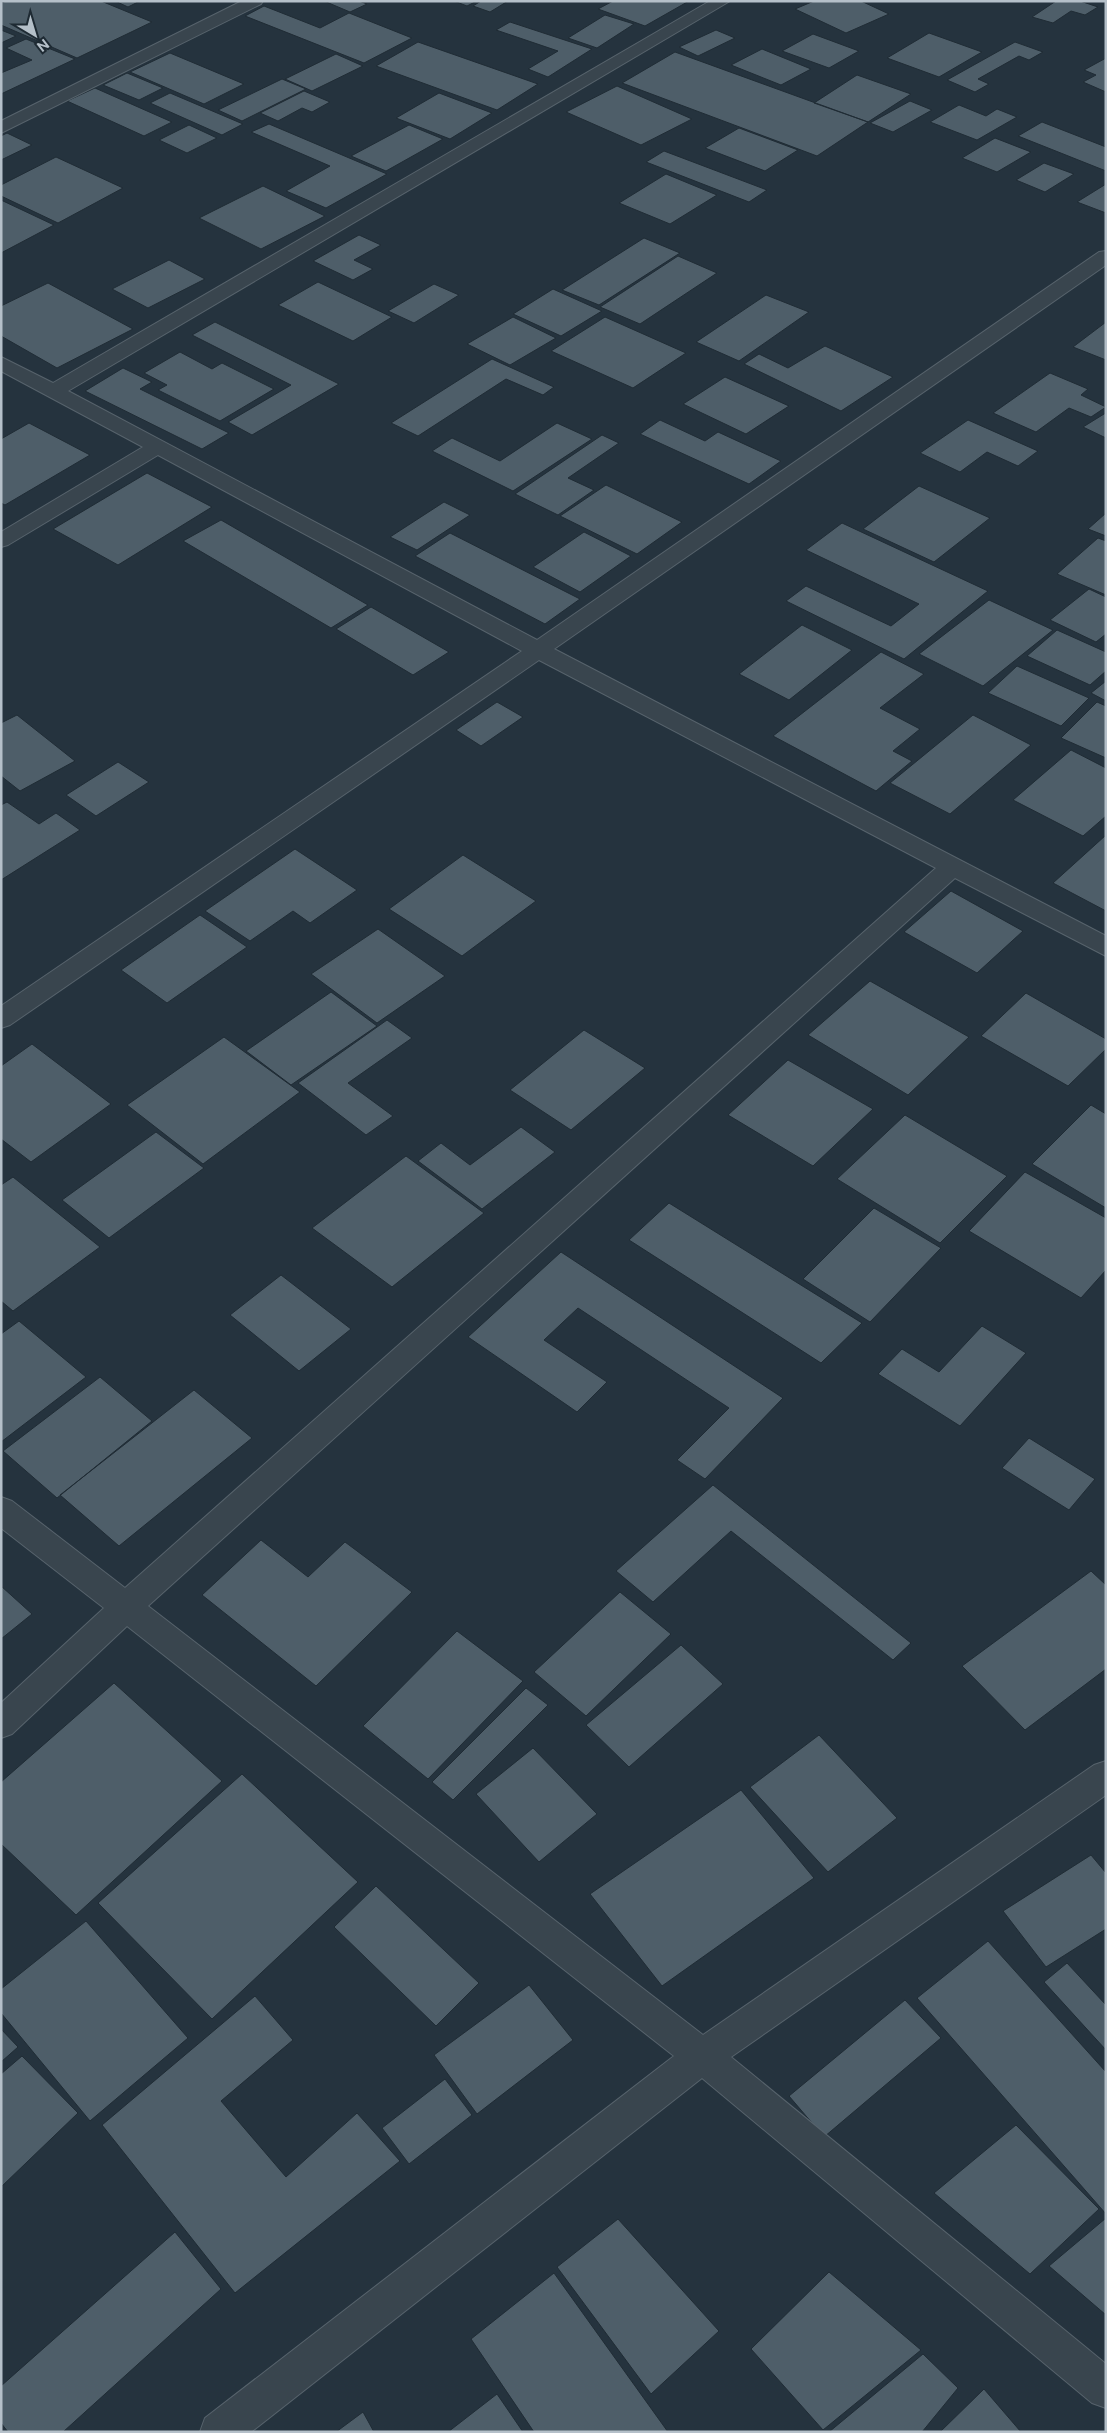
<svg xmlns="http://www.w3.org/2000/svg" width="1107" height="2433" font-family="'Public Sans',sans-serif">
  <rect width="100%" height="100%" fill="#25333e"/>
  <path fill="#4e5e69" stroke="#202c35" d="M6 1H101L152 22 77 58 1 25V3Z
    M115 1H140L128 7Z
    M324 1H359L367 4 350 12Z
    M454 1H477L467 6Z
    M481 1H508L490 12 473 6Z
    M613 1H689L645 26 598 9Z
    M814 1H861L889 14 846 33 795 9Z
    M1056 1H1080L1098 7 1085 15 1071 11 1053 23 1032 17Z
    M264 6 320 28 349 13 412 38 364 63 245 16Z
    M605 15 634 24 597 48 568 38Z
    M510 22 592 49 548 77 528 69 558 51 496 30Z
    M1 30 16 36 1 43Z
    M716 30 735 38 698 56 679 47Z
    M929 33 982 52 939 77 887 58Z
    M813 34 859 51 829 68 782 51Z
    M26 39 75 59 1 94V73L32 60 6 48Z
    M418 42 538 84 497 110 376 66Z
    M1015 42 1043 52 1029 60 1019 56 978 79 989 84 975 92 947 80Z
    M762 49 811 69 781 85 731 65Z
    M675 52 868 122 817 156 622 83Z
    M170 53 244 84 204 104 130 72Z
    M336 54 363 66 312 91 285 79Z
    M1106 58V92L1083 82 1096 75 1084 70Z
    M127 73 163 88 139 100 103 85Z
    M857 75 911 94 868 122 814 103Z
    M282 79 306 89 242 121 218 110Z
    M617 86 692 119 641 145 566 112Z
    M95 88 172 122 144 136 67 101Z
    M304 91 330 102 312 112 302 108 278 121 260 113Z
    M170 93 243 124 222 135 150 103Z
    M439 93 492 113 450 139 396 118Z
    M910 101 932 110 893 132 870 123Z
    M959 105 986 116 997 109 1017 117 977 140 930 122Z
    M1042 122 1106 147V171L1018 136Z
    M269 124 387 174 326 208 286 191 330 166 251 132Z
    M189 125 217 138 187 153 159 140Z
    M409 125 443 139 386 171 351 156Z
    M739 128 798 150 765 171 705 148Z
    M7 133 32 145 1 160V136Z
    M995 138 1031 152 997 172 962 158Z
    M664 151 767 190 749 202 646 162Z
    M56 157 123 188 58 223 1 196V185Z
    M1044 163 1074 174 1045 192 1016 180Z
    M666 174 717 195 670 224 619 203Z
    M1106 184V213L1077 202Z
    M263 186 325 216 261 249 199 218Z
    M1 200 54 225 1 253Z
    M359 235 381 245 354 260 373 269 353 280 313 261Z
    M644 238 680 253 599 305 562 290Z
    M678 256 717 273 640 324 600 307Z
    M169 260 205 279 148 308 112 289Z
    M318 282 392 317 353 341 278 305Z
    M48 283 133 329 57 368 1 336V306Z
    M434 284 459 295 414 323 388 311Z
    M553 289 602 311 561 336 513 314Z
    M766 295 809 312 739 361 696 342Z
    M513 317 556 338 510 365 467 344Z
    M605 317 686 353 633 388 551 351Z
    M215 322 339 384 252 435 228 422 291 385 192 335Z
    M1106 322V360L1073 347Z
    M825 346 893 377 841 411 744 364 759 354 788 368Z
    M180 352 212 369 222 363 274 389 220 421 158 390 167 385 144 373Z
    M492 359 554 387 543 395 506 379 418 436 391 423Z
    M123 368 152 382 140 389 229 433 202 449 85 391Z
    M1050 373 1088 389 1081 395 1106 407 1091 417 1069 408 1036 432 993 413Z
    M725 377 789 406 746 434 683 404Z
    M1106 413V438L1083 427 1104 414Z
    M660 420 705 441 718 432 781 461 749 484 640 434Z
    M968 420 1038 451 1018 466 987 452 960 472 920 453Z
    M29 423 90 455 5 505 1 503V439Z
    M557 423 592 439 513 491 432 451 452 438 500 461Z
    M602 435 619 443 568 478 594 490 558 515 515 494Z
    M147 473 212 507 118 565 53 529Z
    M606 485 682 522 637 554 560 516Z
    M919 486 990 518 934 562 863 529Z
    M444 502 470 515 417 550 390 537Z
    M1106 513V536L1088 529Z
    M221 520 368 605 331 628 183 541Z
    M842 523 988 591 904 659 786 601 806 586 891 626 919 604 806 550Z
    M584 532 631 556 580 592 533 567Z
    M450 533 580 599 545 624 415 556Z
    M1098 538 1106 541V595L1057 574Z
    M1089 589 1106 597V634L1096 642 1050 620Z
    M989 600 1053 630 983 686 919 654Z
    M371 607 449 652 413 675 336 629Z
    M802 625 852 650 789 700 739 674Z
    M1057 630 1106 652V671L1090 685 1027 656Z
    M881 652 924 674 880 708 920 729 893 751 912 761 876 791 773 736Z
    M1017 666 1089 698 1061 726 988 693Z
    M1106 681V701L1091 693Z
    M497 702 523 717 481 746 456 730Z
    M1097 702 1106 706V758L1061 738Z
    M17 715 75 761 20 791 1 776V723Z
    M973 715 1031 745 950 814 890 783Z
    M1071 750 1106 768V816L1083 836 1013 800Z
    M118 762 149 782 96 816 66 795Z
    M7 802 39 824 56 813 80 830 1 880V805Z
    M1106 835V911L1053 883Z
    M295 849 357 890 310 923 293 911 250 941 205 911Z
    M463 855 536 901 462 956 389 909Z
    M951 891 1023 931 977 973 904 932Z
    M200 915 247 947 167 1003 121 970Z
    M378 929 445 976 377 1023 311 974Z
    M870 981 969 1037 908 1095 808 1035Z
    M331 992 377 1026 291 1085 246 1051Z
    M1026 993 1106 1039V1049L1068 1086 981 1036Z
    M387 1020 412 1038 348 1083 393 1116 366 1135 298 1083Z
    M584 1030 645 1068 571 1130 510 1090Z
    M224 1037 300 1092 203 1164 127 1105Z
    M32 1044 111 1104 31 1162 1 1139V1066Z
    M788 1060 873 1109 813 1166 728 1115Z
    M1091 1105 1106 1114V1208L1032 1164Z
    M905 1115 1007 1176 940 1243 837 1179Z
    M521 1127 555 1152 482 1209 418 1161 441 1143 470 1165Z
    M156 1132 204 1168 109 1238 62 1200Z
    M406 1156 484 1213 392 1287 312 1228Z
    M1025 1172 1106 1218V1270L1081 1298 969 1231Z
    M13 1177 100 1247 13 1311 1 1301V1185Z
    M669 1203 862 1323 821 1363 629 1240Z
    M874 1208 941 1248 870 1322 803 1279Z
    M561 1252 783 1398 705 1479 677 1460 729 1408 578 1308 544 1340 607 1382 577 1412 468 1337Z
    M281 1275 351 1329 299 1371 230 1315Z
    M19 1321 86 1377 1 1442V1334Z
    M982 1326 1026 1353 960 1426 878 1374 902 1349 939 1372Z
    M100 1377 152 1421 57 1498 3 1451Z
    M194 1390 252 1438 119 1546 60 1495Z
    M1029 1438 1095 1479 1069 1510 1002 1468Z
    M713 1485 911 1643 893 1660 731 1531 653 1602 616 1571Z
    M261 1540 308 1577 345 1542 412 1592 316 1686 202 1595Z
    M1091 1571 1106 1585V1669L1025 1730 962 1666Z
    M1 1586 32 1614 1 1639Z
    M620 1592 671 1634 586 1716 534 1672Z
    M457 1631 523 1681 428 1779 363 1726Z
    M681 1645 723 1684 629 1767 586 1725Z
    M114 1683 222 1781 76 1915 1 1844V1782Z
    M526 1688 548 1705 453 1800 432 1782Z
    M819 1735 897 1818 828 1872 750 1787Z
    M533 1748 597 1814 539 1862 476 1794Z
    M242 1774 358 1882 212 2019 98 1903Z
    M741 1790 814 1878 662 1986 590 1894Z
    M1091 1855 1106 1873V1929L1046 1967 1003 1911Z
    M376 1886 479 1983 436 2026 334 1927Z
    M86 1921 188 2038 90 2121 1 2013V1989Z
    M988 1941 1106 2072V2214L917 1998Z
    M1067 1963 1106 2005V2050L1044 1982Z
    M529 1985 573 2040 477 2114 434 2055Z
    M255 1996 293 2040 221 2101 286 2177 357 2113 400 2161 235 2293 102 2125Z
    M905 2000 941 2038 824 2137 789 2096Z
    M1 2029 18 2047 1 2062Z
    M22 2056 78 2113 1 2187V2074Z
    M445 2079 472 2115 409 2164 382 2128Z
    M1016 2125 1099 2209 1030 2274 934 2193Z
    M1106 2218V2315L1049 2266Z
    M618 2219 719 2331 651 2394 557 2267Z
    M175 2232 221 2289 63 2432H8L1 2423V2386Z
    M829 2272 921 2350 823 2430 751 2349Z
    M554 2273 668 2432H534L471 2339Z
    M923 2354 958 2388 922 2432H829Z
    M984 2389 1021 2432H940Z
    M497 2394 523 2432H448Z
    M363 2412 374 2432H336Z"/>
  <g fill="none" stroke-linecap="round" stroke-linejoin="round">
    <defs>
      <path id="minor" d="M242 1H263L261 4 1 133V121Z
        M710 1H730L68 391 537 640 1099 252 1106 251V265L554 649 1106 936V956L955 878 148 1606 703 2035 1094 1765 1106 1761V1795L731 2057 1106 2364V2408L1092 2403 702 2078 251 2432H200L205 2418 674 2056 127 1626 12 1734 1 1738V1703L104 1608 1 1528V1497L12 1501 125 1588 936 868 539 660 10 1025 1 1028V1006L522 651 158 455 8 545 1 547V532L143 447 1 371V357L53 383Z"/>
    </defs>
    <use href="#minor" stroke="#57636c" stroke-width="2"/>
    <use href="#minor" fill="#39454e" fill-rule="evenodd"/>
  </g>
  <rect width="1107" height="2433" fill="none" stroke="#b5c0c9" stroke-width="5"/>
  <g transform="translate(35 35) rotate(142)" stroke="#1e2a33" stroke-width="4" paint-order="stroke">
  <path d="M0-4L9 19L0 12L-9 19Z" fill="#b5c0c9"/>
  <text y="-8" font-size="14" font-weight="bold" text-anchor="middle" fill="#b5c0c9">N</text>
  </g>
</svg>
